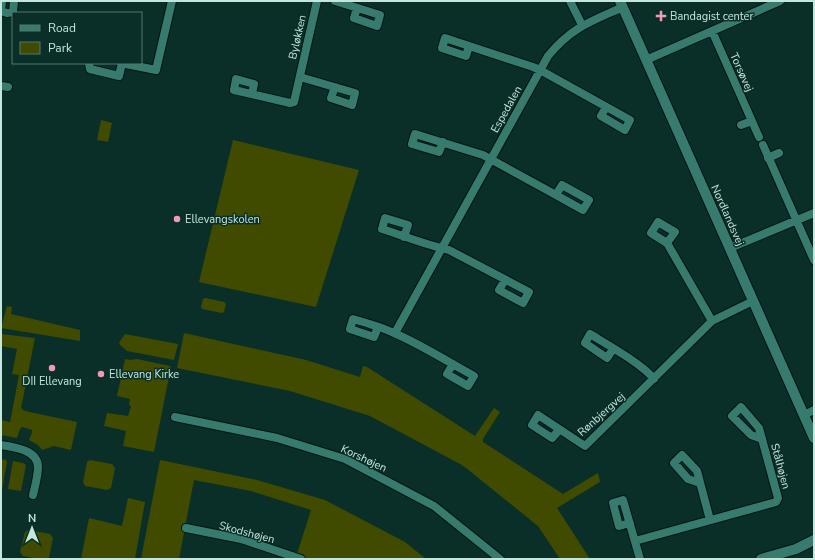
<svg xmlns="http://www.w3.org/2000/svg" width="815" height="560" font-family="'Nunito Sans',sans-serif">
  <rect width="100%" height="100%" fill="#092f28"/>
  <path fill="#404b00" d="M101 120 112 123 108 142 97 140Z
    M233 140 359 170 316 307 199 282Z
    M206 298 224 302 226 304 224 312 222 313 202 309 201 307 203 299Z
    M7 306 12 307 11 314 80 330V341L1 328Z
    M184 333 306 360 360 377 363 366 367 367 475 436 494 408 500 412 483 439V442L563 494 598 473 600 482 557 508 590 559H560L538 526 466 468 460 464 370 416 290 391 177 368Z
    M1 334 35 338 21 408 25 411 77 422 71 450 54 446 42 450 38 445 29 440 32 433V430L22 427 20 429 17 438 1 435V420L10 422 19 375 12 374 17 349 1 346Z
    M125 334 178 344 174 360 127 351 119 344 120 341Z
    M125 359 131 360 137 359 170 366 171 367 154 452 123 446 126 431 104 426 107 413 128 416 131 406 129 405 130 399 117 396Z
    M1 459 6 460 7 462 1 495Z
    M90 460 112 464 115 468 111 488 107 490 85 486 83 482 87 462Z
    M160 460 257 480 325 500 405 542 426 559H309L297 554 311 510 251 491 194 480 179 559H141Z
    M13 461 23 463 26 465 21 491 8 489Z
    M128 498 145 502 135 559H81L89 518 122 526Z
    M28 530 50 534 53 538 49 558 38 559 23 556 20 552 25 532Z"/>
  <g fill="none" stroke-linecap="round" stroke-linejoin="round">
    <defs>
      <path id="minor" d="M2 1 1 11 7 13 13 12 14 1
        M335 1 380 15 377 26 354 18 357 8
        M570 1 582 25
        M712 31 759 137
        M469 46 466 56 442 48 445 38 533 67 540 70 630 120 625 130 601 116 606 107
        M646 60 780 1
        M89 63 90 69 119 76 122 63
        M121 63 156 70 172 1
        M300 77 355 93 352 105 331 98 335 87
        M1 86 8 87
        M252 94 254 84 236 79 234 90 290 103 294 102 317 1
        M741 125 752 121
        M443 142 439 152 412 144 415 134 483 155 556 195 562 185 589 200 583 210 556 195
        M763 145 814 260
        M768 158 779 153
        M404 237 408 225 385 218 382 229C404 236 426 245 449 250L529 292 523 303 499 290 505 280
        M667 243 675 232 658 222 651 233 667 243 712 321
        M730 248 814 213
        M378 327 374 337 350 329 353 319C367 323 381 327 394 333 422 345 448 362 474 376L468 386 447 374 453 364
        M395 333 548 56C572 27 590 22 623 7
        M613 349 607 358 585 343 590 334C608 345 642 364 654 379
        M804 415 814 410
        M175 417 277 438 345 459 434 506 500 559
        M559 430 552 438 532 425 538 415 585 446 712 321 753 301
        M1 445C14 447 38 450 38 467 38 476 35 486 33 495
        M700 483 688 479 674 463 682 455 697 471 710 520
        M630 523 619 526 613 503 623 500 640 559
        M186 528 241 539 301 559
        M635 541 776 502 778 498 759 428 741 407 732 416 751 435 762 439"/>
      <path id="tertiary" d="M620 1 814 438
        M761 559 796 549 814 540"/>
    </defs>
    <use href="#minor" stroke="#021511" stroke-width="10"/>
    <use href="#tertiary" stroke="#021511" stroke-width="12"/>
    <use href="#minor" stroke="#367b6d" stroke-width="8"/>
    <use href="#tertiary" stroke="#367b6d" stroke-width="10"/>
  </g>
  <g fill="#f09ab6" stroke="#092f28" stroke-width="1.5">
    <path d="M659 10h4v4h4v4h-4v4h-4v-4h-4v-4h4z"/>
    <circle cx="177" cy="219" r="4"/>
    <circle cx="52" cy="368" r="4"/>
    <circle cx="101" cy="374" r="4"/>
  </g>
  <g text-anchor="middle" stroke-width="3" stroke-linejoin="round" paint-order="stroke">
    <g font-size="11" fill="#c5e6dd" stroke="#092f28" text-anchor="start">
      <text x="670" y="20">Bandagist center</text>
      <text x="185" y="223">Ellevangskolen</text>
      <text x="109" y="378">Ellevang Kirke</text>
      <text x="52" y="385" text-anchor="middle">DII Ellevang</text>
    </g>
    <g font-size="11" fill="#c5e6dd" stroke="#092f28">
      <text transform="translate(297 37) rotate(-77)" y="4">Byløkken</text>
      <text transform="translate(742 72) rotate(66)" y="4">Torsøvej</text>
      <text transform="translate(506 109) rotate(-61)" y="4">Espedalen</text>
      <text transform="translate(728 215) rotate(66)" y="4">Nordlandsvej</text>
      <text transform="translate(601 414) rotate(-42)" y="4">Rønbjergvej</text>
      <text transform="translate(364 458) rotate(25)" y="4">Korshøjen</text>
      <text transform="translate(781 466) rotate(75)" y="4">Stålhøjen</text>
      <text transform="translate(247 532) rotate(15)" y="4">Skodshøjen</text>
    </g>
  </g>
  <rect width="815" height="560" fill="none" stroke="#c5e6dd" stroke-width="4"/>
  <rect x="12" y="12" width="130" height="52" fill="#092f28" stroke="#547870"/>
  <rect x="20" y="25" width="20" height="6" fill="#367b6d" stroke="#547870"/>
  <text x="48" y="32" font-size="12" fill="#c5e6dd">Road</text>
  <rect x="20" y="42" width="20" height="12" fill="#404b00" stroke="#547870"/>
  <text x="48" y="52" font-size="12" fill="#c5e6dd">Park</text>
  <g transform="translate(32 528)" stroke="#092f28" stroke-width="3" paint-order="stroke">
  <path d="M0-3L7 15L0 10L-7 15Z" fill="#c5e6dd"/>
  <text y="-6" font-size="11" font-weight="bold" text-anchor="middle" fill="#c5e6dd">N</text>
  </g>
</svg>
